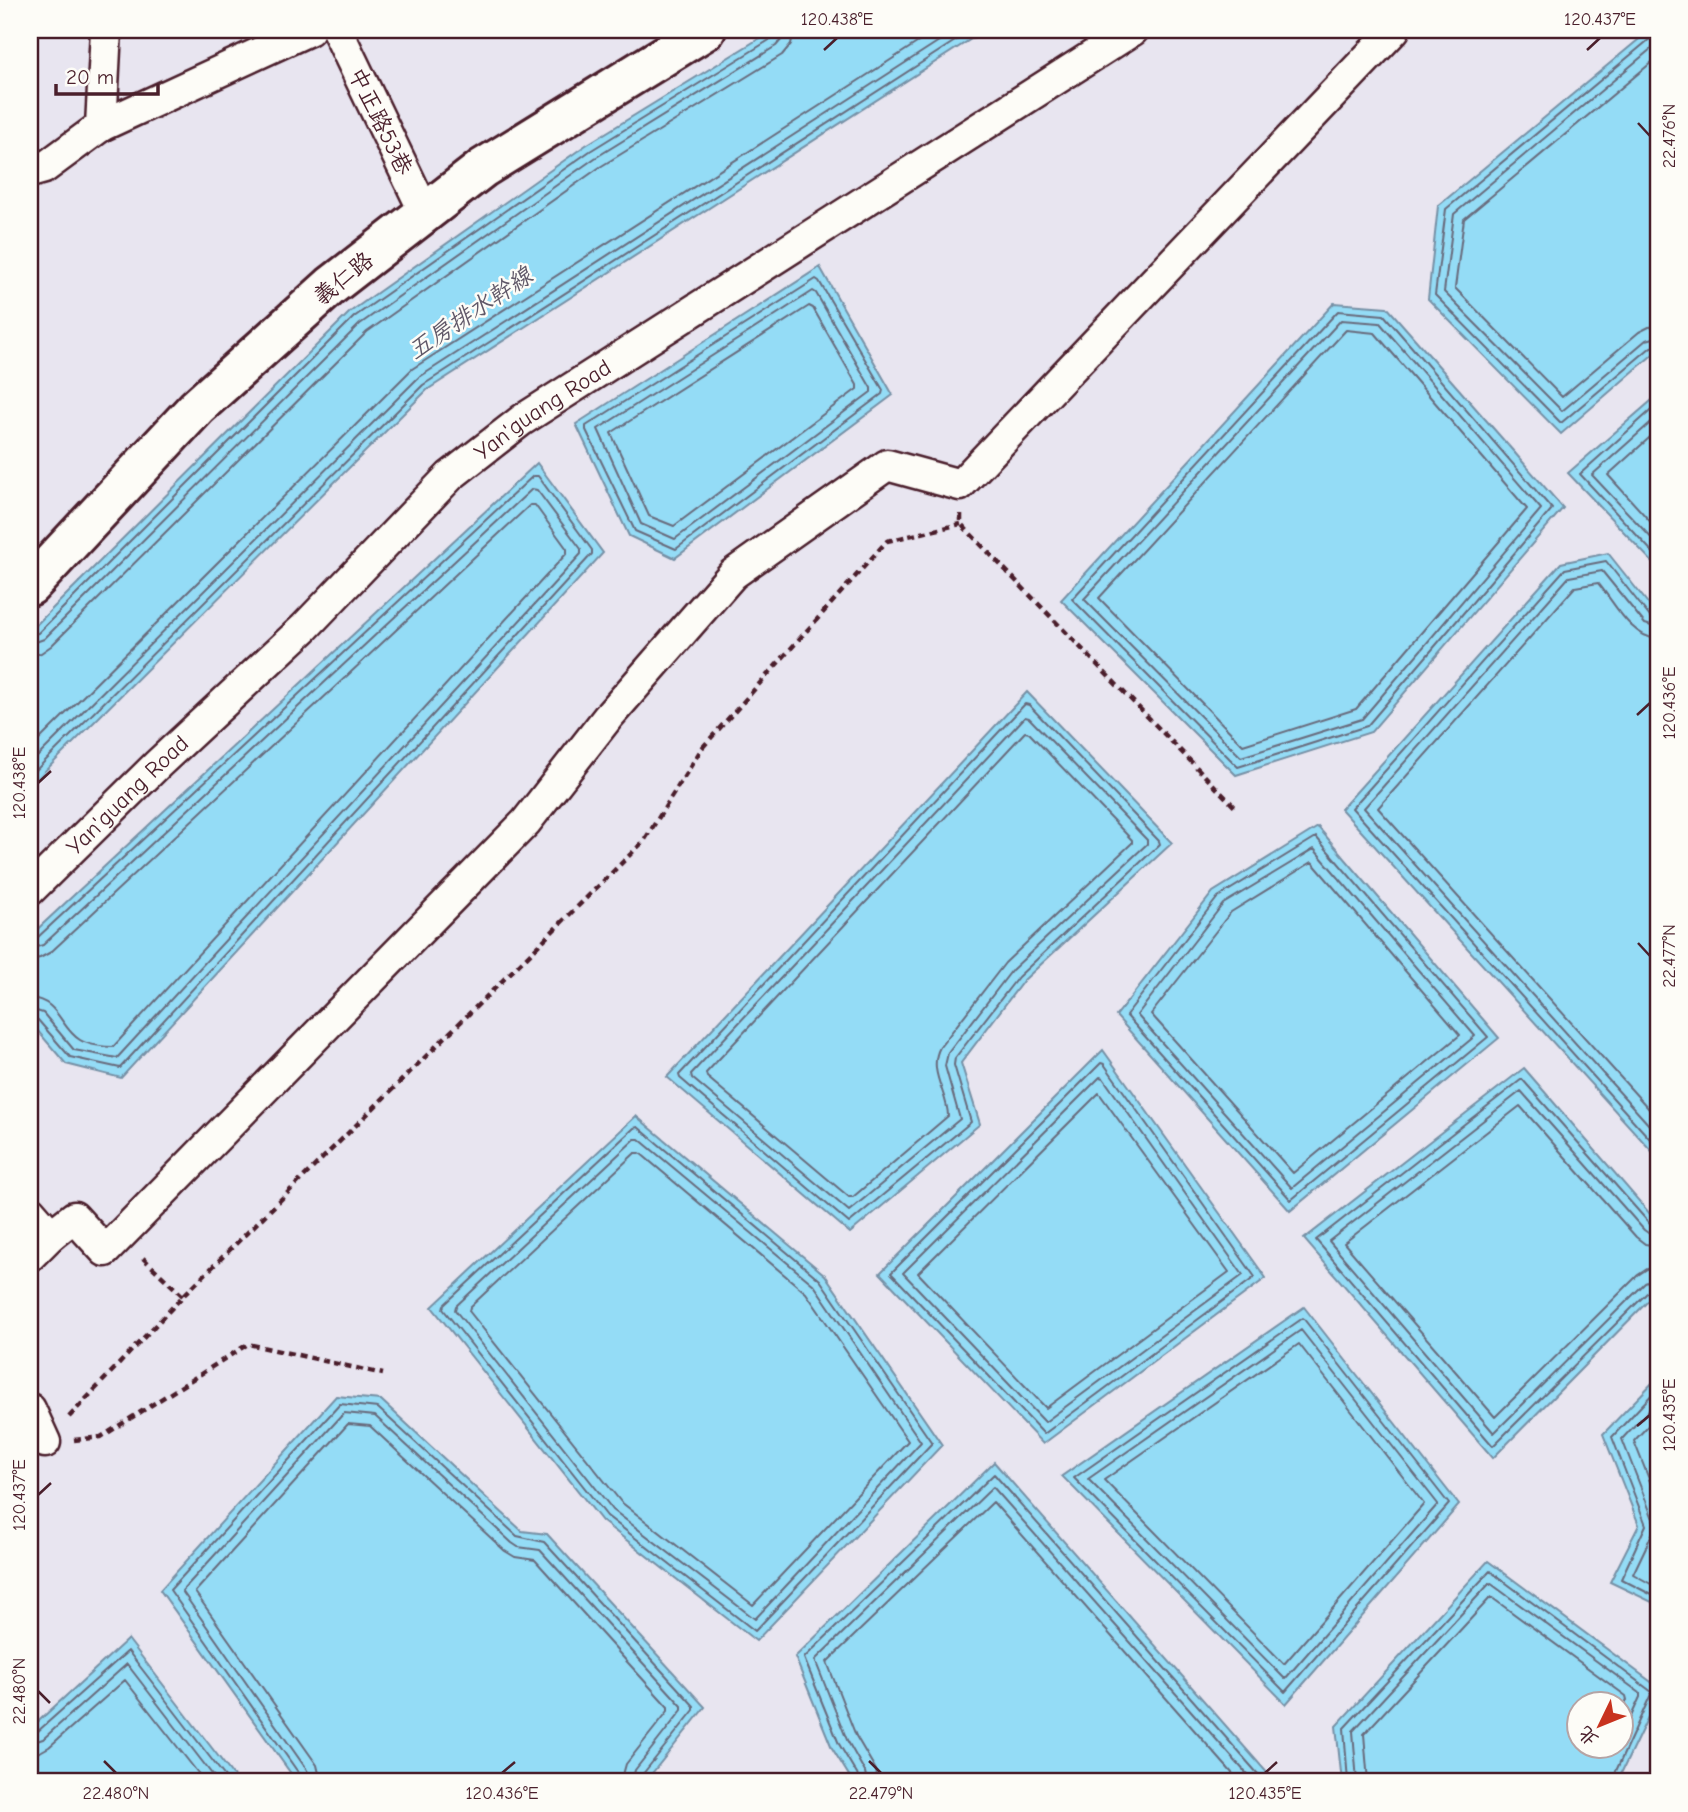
<svg xmlns="http://www.w3.org/2000/svg" width="1688" height="1812" font-family="'Comic Neue','LXGW WenKai TC',sans-serif">
  <rect width="100%" height="100%" fill="#e8e5f0"/>
  <filter id="ink" filterUnits="userSpaceOnUse"><feTurbulence type="fractalNoise" baseFrequency=".0143" numOctaves="2"/><feDisplacementMap in="SourceGraphic" scale="14" xChannelSelector="R" yChannelSelector="G"/><feConvolveMatrix kernelMatrix="1 2 1 2 8 2 1 2 1" color-interpolation-filters="sRGB"/></filter>
  <g filter="url(#ink)">
    <path fill="#94dcf6" stroke="#7690a5" stroke-width="2" fill-rule="evenodd" d="M773 30H985L427 390 30 786V631L350 312 586 145Z
      M1650 30H1658V350L1561 434 1428 299 1438 206Z
      M820 267 893 395 675 558 629 536 576 424Z
      M1334 303 1387 307 1563 508 1371 732 1236 775 1061 600Z
      M1658 395V568L1568 473Z
      M537 463 603 553 121 1078 66 1064 30 1022V936Z
      M1608 553 1658 616V1158L1341 809 1561 563Z
      M1027 692 1172 843 1023 981 961 1063 980 1124 850 1233 667 1077Z
      M1318 827 1499 1038 1290 1211 1116 1016 1213 892Z
      M1103 1050 1266 1278 1043 1444 880 1273Z
      M1524 1068 1658 1223V1291L1493 1458 1304 1239Z
      M636 1116 825 1275 942 1445 756 1641 602 1521 432 1307Z
      M1304 1307 1459 1505 1286 1704 1062 1476Z
      M1658 1377V1605L1610 1582 1639 1525 1603 1434Z
      M336 1396 381 1400 522 1531 547 1534 705 1707 645 1782H297L160 1590Z
      M994 1462 1270 1776 1273 1782H853L832 1748 795 1657Z
      M1488 1561 1658 1687V1696L1617 1782H1342L1336 1726ZM1580 1703H1622V1745H1580Z
      M128 1639 238 1782H30V1729Z"/>
    <g fill="none" stroke-linecap="round" stroke-linejoin="round">
      <path stroke="#686b7c" stroke-width="2" d="M1654 30 1651 38 1446 209 1435 295 1561 423 1651 347 1658 346
        M1658 43 1454 214 1444 292 1562 411 1646 340 1658 337
        M1658 57 1464 219 1455 288 1562 397 1639 332 1649 327 1658 326
        M816 279 819 281 883 390 882 394 676 549 635 531 586 430V426Z
        M813 291 816 293 871 388V392L675 539 641 524 598 429Z
        M809 306 813 308 857 385V389L674 526 649 516 611 433Z
        M1338 311 1384 315 1552 509 1367 726 1238 767 1072 599Z
        M1341 320 1380 323 1541 509 1362 719 1241 757 1084 599Z
        M1346 330 1375 333 1527 509 1356 709 1243 745 1099 598Z
        M1658 404 1580 474 1658 558
        M1658 416 1592 475 1658 545
        M1658 430 1608 475 1658 530
        M1658 620 1650 617 1606 561 1565 569 1352 808 1658 1148
        M1658 628 1645 624 1602 571 1569 577 1364 808 1658 1135
        M30 635 38 633 354 317 590 151 771 39 775 30
        M1658 639C1631 638 1614 602 1598 583L1575 587 1378 808 1658 1119
        M30 644 44 639 360 324 595 158 776 46 782 39 784 30
        M30 655 41 653 51 646 367 332 600 167 782 55 791 44 794 30
        M1025 704 1029 705 1159 841 1160 844 1018 977 955 1058 954 1065 971 1122 849 1223 680 1078 679 1075Z
        M1025 717 1029 718 1147 840V844L1012 970 948 1053 945 1066 960 1119 849 1211 692 1078 691 1074Z
        M1025 732 1029 733 1132 840V843L1005 963 940 1047C927 1071 948 1093 948 1116L853 1197H849L707 1077 706 1073Z
        M30 749 412 369 937 30
        M30 764 418 378 956 30
        M30 776 423 385 972 30
        M1316 837 1488 1037 1291 1200 1126 1015 1218 897Z
        M1314 849 1475 1036 1292 1188 1137 1015 1223 904Z
        M1312 862 1460 1035 1293 1173 1151 1014 1231 912Z
        M30 940 37 938 533 476H538L592 550V554L120 1068 70 1057 38 1020 30 1018
        M30 949 43 945 532 489 537 490 581 549V554L117 1058 74 1050 43 1013 30 1009
        M30 960 40 958 51 952 530 505H535L567 549V553L113 1047C105 1047 88 1045 80 1040 60 1028 59 1000 30 998
        M1101 1063 1104 1064 1255 1277 1044 1434 891 1273Z
        M1100 1077 1103 1078 1243 1275 1045 1422 903 1273Z
        M1099 1093 1229 1272 1046 1408 918 1273Z
        M638 1127 820 1280 932 1443 755 1631 607 1516 443 1309 444 1305 634 1128Z
        M635 1139H639L814 1285 921 1442 755 1619 613 1510 455 1310 456 1306Z
        M635 1153H640L806 1293 908 1441 753 1605 621 1502 469 1311 470 1307Z
        M1658 1226 1650 1224 1522 1079 1316 1240 1493 1446 1650 1290 1658 1287
        M1658 1235H1651L1644 1230 1521 1091 1329 1241 1494 1433 1645 1283 1658 1278
        M1658 1246 1645 1244 1636 1237 1520 1106 1344 1243 1495 1417 1638 1275 1647 1269 1658 1268
        M1303 1318 1449 1504 1285 1692 1074 1478Z
        M1301 1330 1438 1504 1285 1679 1088 1479Z
        M1299 1344 1424 1504 1284 1664 1104 1480Z
        M1658 1388 1612 1437 1646 1525 1621 1579 1658 1598
        M1658 1400 1622 1439 1655 1524 1653 1532 1633 1574 1658 1588
        M1658 1415 1634 1441 1658 1502
        M30 1734 37 1732 128 1651 229 1782
        M30 1743 43 1739 127 1664 218 1782
        M30 1753 40 1752 49 1747 125 1680 205 1782
        M302 1782 300 1775 170 1590 340 1404 378 1408 517 1536 544 1542 694 1706V1710L642 1775 640 1782
        M311 1782 307 1770 182 1591 344 1413 375 1416 512 1543 518 1547 540 1550 682 1706V1710L635 1770 632 1782
        M321 1782 317 1765 195 1592 348 1424 370 1426 505 1551 515 1557 535 1560 668 1707V1711L626 1764 621 1782
        M858 1782V1776L839 1744 804 1658 994 1474 1265 1782
        M867 1782 865 1772 847 1740 815 1660 993 1487 1254 1782
        M878 1782 876 1770 856 1736 827 1662 993 1502 1240 1782
        M1348 1782 1344 1728 1490 1571 1652 1692 1611 1782
        M1357 1782 1353 1731 1490 1583 1640 1693V1697L1622 1736
        M1368 1782 1364 1734 1491 1597 1626 1696 1627 1700 1622 1712"/>
      <defs>
        <g id="street">
          <path d="M337 30 425 213"/>
          <path d="M101 126 106 30"/>
          <path d="M30 172 44 168 101 126 309 30"/>
          <path id="s1" d="M30 890 158 764 304 628 450 476 522 420 1133 30"/>
          <path d="M30 1211 51 1235 30 1256"/>
          <path d="M51 1235 74 1217 105 1251 526 822 608 717 733 574 887 465 960 485 1394 30"/>
          <path d="M30 1409 45 1442"/>
        </g>
        <path id="secondary" d="M30 586 197 407 331 286 483 168 706 30"/>
      </defs>
      <use href="#street" stroke="#4a1f2b" stroke-width="35"/>
      <use href="#secondary" stroke="#4a1f2b" stroke-width="44"/>
      <path stroke="#4a1f2b" stroke-width="4.5" stroke-dasharray="7 5" stroke-linecap="butt" d="M961 514V524L1235 807
        M143 1258 183 1296
        M69 1417 183 1296 644 841 702 748 887 541 961 524
        M74 1440 101 1437 248 1344 383 1374"/>
      <use href="#street" stroke="#fdfcf7" stroke-width="30"/>
      <use href="#secondary" stroke="#fdfcf7" stroke-width="38"/>
    </g>
  </g>
  <path fill="none" stroke="#4a1f2b" stroke-width="2.5" d="M824 50 837 38M1587 50 1600 38M1638 123 1650 136M1637 715 1650 703M38 783 51 771M1638 943 1650 956M1637 1426 1650 1415M38 1495 51 1483M38 1691 50 1703M104 1761 116 1773M869 1761 881 1773M502 1773 515 1762M1265 1773 1277 1762"/>
  <g text-anchor="middle" stroke-width="5" stroke-linejoin="round" paint-order="stroke">
    <g font-size="23" fill="#4a1f2b" stroke="#fdfcf7">
      <text transform="translate(381 121) rotate(64)" y="8">中正路53巷</text>
      <text transform="translate(343 278) rotate(-39)" y="8">義仁路</text>
      <text dy="8" stroke="none"><textPath href="#s1" startOffset="704">Yan'guang Road</textPath></text>
      <text dy="8" stroke="none"><textPath href="#s1" startOffset="136">Yan'guang Road</textPath></text>
    </g>
    <g font-size="24" font-style="italic" fill="#605868" stroke="#fdfcf7">
      <text transform="translate(470 313) rotate(-34)" y="8">五房排水幹線</text>
    </g>
  </g>
  <rect width="1688" height="1812" fill="none" stroke="#fdfcf7" stroke-width="77"/>
  <g transform="translate(1600 1725) rotate(227)"><circle r="33" fill="#fdfcf7" stroke="#b5a4a5" stroke-width="2"/>
  <path d="M0-5L12 26L0 18L-12 26Z" fill="#c8321e"/>
  <text y="-10" font-size="19" font-weight="bold" text-anchor="middle" fill="#4a1f2b">北</text>
  </g>
  <path d="M56 84v10h102v-10" fill="none" stroke="#4a1f2b" stroke-width="3.5"/>
  <text x="66" y="84" font-size="21" fill="#4a1f2b" stroke="#fdfcf7" stroke-width="5" paint-order="stroke">20 m</text>
  <rect x="38" y="38" width="1612" height="1735" fill="none" stroke="#4a1f2b" stroke-width="2.5"/>
  <g font-size="18" text-anchor="middle" fill="#4a1f2b">
    <text x="837" y="25">120.438°E</text>
    <text x="1600" y="25">120.437°E</text>
    <text transform="translate(1669 136) rotate(-90)" y="6">22.476°N</text>
    <text transform="translate(1669 703) rotate(-90)" y="6">120.436°E</text>
    <text transform="translate(19 783) rotate(-90)" y="6">120.438°E</text>
    <text transform="translate(1669 956) rotate(-90)" y="6">22.477°N</text>
    <text transform="translate(1669 1415) rotate(-90)" y="6">120.435°E</text>
    <text transform="translate(19 1495) rotate(-90)" y="6">120.437°E</text>
    <text transform="translate(19 1691) rotate(-90)" y="6">22.480°N</text>
    <text x="116" y="1799">22.480°N</text>
    <text x="502" y="1799">120.436°E</text>
    <text x="881" y="1799">22.479°N</text>
    <text x="1265" y="1799">120.435°E</text>
  </g>
</svg>
